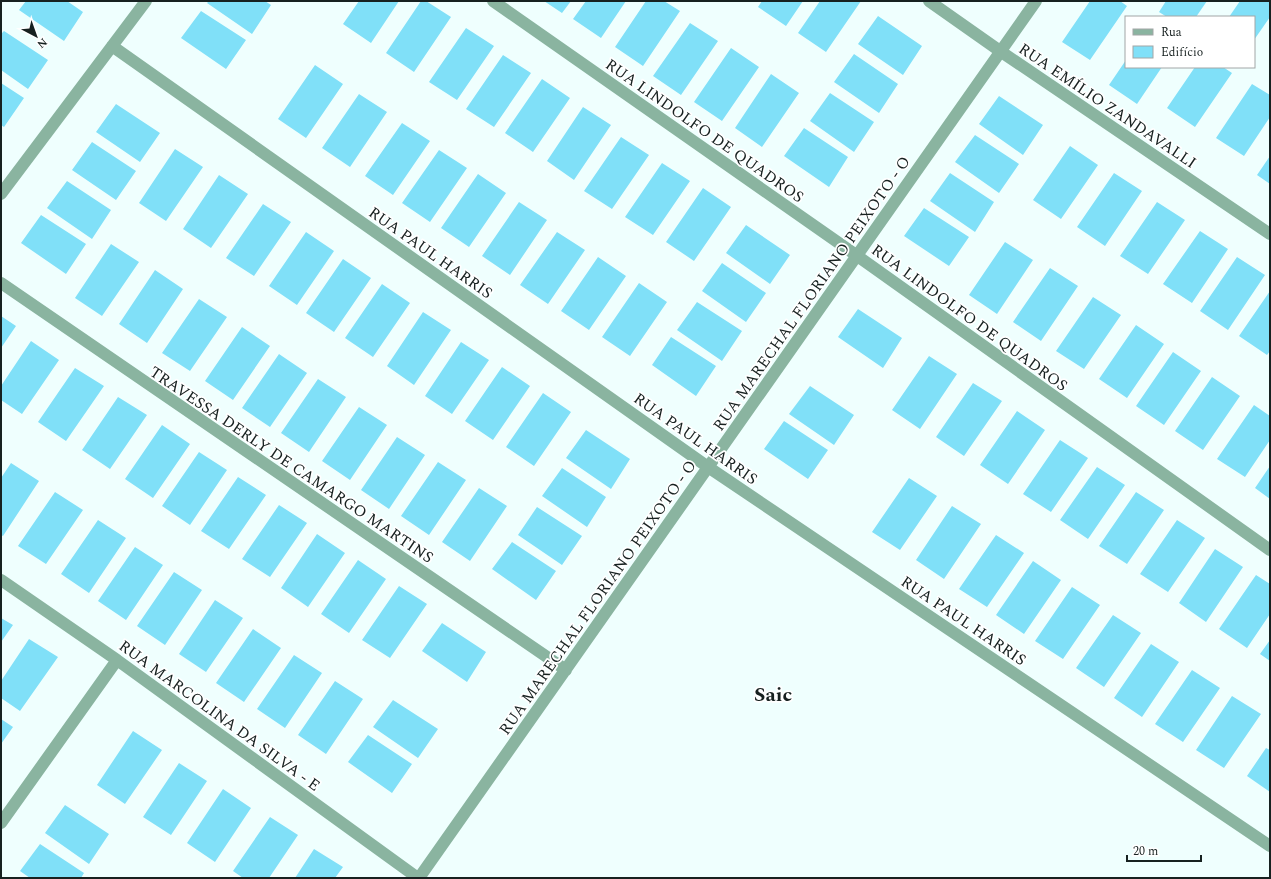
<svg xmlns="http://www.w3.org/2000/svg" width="1271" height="879" font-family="Spectral,serif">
  <rect width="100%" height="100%" fill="#effffe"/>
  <path fill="#80e0f8" d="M26 1H67L83 12 64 41 19 10Z
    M209 1H265L271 5 252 34 207 3Z
    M359 1H399L371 43 343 24Z
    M421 1H426L451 17 414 72 386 53Z
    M544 1H571L562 13Z
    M586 1H626L601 38 573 19Z
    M646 1H664L680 11 643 66 615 47Z
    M762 1H803L786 26 758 7Z
    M820 1H861L826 52 798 33Z
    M1090 1H1120L1127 6 1090 60 1062 42Z
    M1166 1H1207L1196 17H1167L1159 12Z
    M1240 1H1270V17L1254 40V17H1229Z
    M201 11 246 40 226 69 181 38Z
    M878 16 922 46 903 75 858 44Z
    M690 23 718 41 681 95 653 76Z
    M466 28 494 46 457 100 429 82Z
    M4 31 48 60 28 89 1 70V34Z
    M731 48 759 67 722 121 694 102Z
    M854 54 898 84 879 113 834 82Z
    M503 55 531 73 494 127 466 109Z
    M1126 60V67H1162L1137 104 1109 85Z
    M315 65 343 84 306 138 278 119Z
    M1195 67H1223L1232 73 1195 127 1167 108Z
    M771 74 799 93 762 147 735 128Z
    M542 79 570 98 533 152 505 133Z
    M1 83 24 98 4 127 1 125Z
    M1252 84 1270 95V117L1244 156 1216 138Z
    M830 93 874 122 854 152 810 121Z
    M359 94 387 112 350 167 322 148Z
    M999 96 1043 125 1023 155 979 124Z
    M116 104 160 133 140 162 96 132Z
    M583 107 611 125 574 180 547 161Z
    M402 123 430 141 393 195 365 176Z
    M804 128 848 157 829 187 784 156Z
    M975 135 1019 164 999 193 955 162Z
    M621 137 649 155 612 209 584 191Z
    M92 142 136 171 116 200 72 170Z
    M1070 146 1098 165 1061 219 1033 200Z
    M175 149 203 167 166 221 139 203Z
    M439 150 467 168 430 222 402 203Z
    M1270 156V184L1257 175Z
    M662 163 690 181 653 235 625 217Z
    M950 173 994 202 975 232 930 201Z
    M1114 173 1142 191 1105 246 1077 227Z
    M478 174 506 193 469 247 441 228Z
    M219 175 248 194 211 248 183 229Z
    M67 181 111 210 92 239 47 208Z
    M703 188 731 207 694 261 666 242Z
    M519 202 547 220 510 275 482 256Z
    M1157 202 1185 220 1148 274 1120 256Z
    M263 204 291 222 254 276 226 258Z
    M924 208 969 237 949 266 904 236Z
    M41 215 86 244 66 274 21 243Z
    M746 225 790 255 770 284 726 253Z
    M1200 231 1228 249 1192 303 1163 284Z
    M306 232 334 251 297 305 269 286Z
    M557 232 585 250 548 304 520 285Z
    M1005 242 1033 260 997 314 969 295Z
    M111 244 139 262 102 316 75 298Z
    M598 257 626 276 589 330 561 311Z
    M1237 257 1265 275 1228 330 1200 311Z
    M343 259 371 278 334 332 306 313Z
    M722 263 766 293 746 322 702 291Z
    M1050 268 1078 286 1041 341 1013 322Z
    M155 270 183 289 147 343 119 324Z
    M639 283 667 302 630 356 602 337Z
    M382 284 410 303 373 357 345 338Z
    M1270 291V351L1267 355 1239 336Z
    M1093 297 1121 315 1084 369 1056 351Z
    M199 299 227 317 190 371 162 353Z
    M697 302 742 331 722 361 677 330Z
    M858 309 902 338 883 368 838 337Z
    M423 312 451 330 414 385 387 366Z
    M1 316 16 326 1 348Z
    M1136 325 1164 344 1127 398 1099 379Z
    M242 327 270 346 233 400 205 381Z
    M671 337 716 366 696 396 652 365Z
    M31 341 59 360 22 414 1 400V386Z
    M461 342 489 360 452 414 425 396Z
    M1173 352 1201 371 1164 425 1136 406Z
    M279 354 307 373 270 427 242 408Z
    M929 356 957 374 920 429 892 410Z
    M502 367 530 386 493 440 465 421Z
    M75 368 104 386 66 441 38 422Z
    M1212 377 1240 396 1203 450 1175 431Z
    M318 379 346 397 309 452 281 433Z
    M973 383 1002 401 964 456 936 437Z
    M810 386 854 415 834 445 789 414Z
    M543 393 571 412 534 466 506 447Z
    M118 397 147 415 110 469 82 450Z
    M1254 405 1270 416V440L1245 477 1217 459Z
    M359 407 387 425 350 480 322 461Z
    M1017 411 1045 430 1008 484 980 465Z
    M784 421 828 450 808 479 764 449Z
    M162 425 190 444 153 498 125 479Z
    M586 430 630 459 611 489 566 458Z
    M397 437 425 455 389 509 361 490Z
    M1060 440 1088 458 1051 512 1023 494Z
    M199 452 227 470 190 525 162 506Z
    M438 462 466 480 429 535 401 516Z
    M11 463 39 481 3 536 1 535V478Z
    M1270 466V499L1255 488Z
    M1097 467 1125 485 1088 539 1060 520Z
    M562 468 606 497 587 527 542 496Z
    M238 477 266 495 229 549 201 531Z
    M909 478 937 496 900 550 872 532Z
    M479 488 507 506 470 561 442 542Z
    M55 492 83 510 46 564 18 546Z
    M1136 492 1164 510 1127 564 1099 546Z
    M279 505 307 523 270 577 242 559Z
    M952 506 981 524 944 579 916 560Z
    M537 507 582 536 562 565 518 535Z
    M98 520 126 538 89 593 61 574Z
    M1177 520 1205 538 1168 592 1140 574Z
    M317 534 345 553 308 607 281 588Z
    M996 535 1024 553 987 607 959 589Z
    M512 542 556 571 536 600 492 569Z
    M135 547 163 565 126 620 98 601Z
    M1215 549 1243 567 1206 622 1179 603Z
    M358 560 386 579 349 633 321 614Z
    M1033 561 1061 580 1024 634 996 615Z
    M174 572 202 590 165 645 137 626Z
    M1256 575 1270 584V614L1247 648 1219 629Z
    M399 586 427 604 390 658 362 640Z
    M1072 587 1100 605 1063 659 1035 641Z
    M215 600 243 618 206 672 179 654Z
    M1113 615 1141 633 1104 687 1076 668Z
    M1 618 13 625 1 642Z
    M442 623 486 652 467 682 422 651Z
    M253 629 281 648 244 702 216 683Z
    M29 639 58 657 20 711 1 698V681Z
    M1270 640V661L1260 654Z
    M1151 644 1179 662 1142 717 1114 698Z
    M294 655 322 673 285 728 257 709Z
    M1192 670 1220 688 1183 742 1155 724Z
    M335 681 363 699 326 754 298 735Z
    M1232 696 1261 714 1224 768 1196 750Z
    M393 700 438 729 418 758 373 727Z
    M1 719 13 727 1 744Z
    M133 731 162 750 125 804 97 785Z
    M368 735 412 764 392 793 348 762Z
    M1266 748 1270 750V792L1247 776Z
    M179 763 207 781 171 835 143 817Z
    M223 789 251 808 215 862 187 843Z
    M65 805 109 834 89 864 45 833Z
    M270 817 298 835 269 878H243L233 871Z
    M40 844 84 873 81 878H30L20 871Z
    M314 849 343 867 335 878H295Z"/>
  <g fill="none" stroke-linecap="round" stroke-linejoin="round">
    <path stroke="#8ab4a0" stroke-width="12" d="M493 1 856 255 1270 550
      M929 1 1000 51 1270 234
      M112 46 708 467 1270 846
      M1 194 146 1
      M1 283 566 670
      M1 580 117 660 418 878
      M1 823 117 660
      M419 878 1036 1"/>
  </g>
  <g text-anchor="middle" stroke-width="3.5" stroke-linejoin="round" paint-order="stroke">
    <g font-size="16" fill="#172120" stroke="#fff">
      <text transform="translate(1108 105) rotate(34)" y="6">RUA EMÍLIO ZANDAVALLI</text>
      <text transform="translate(705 130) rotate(35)" y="6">RUA LINDOLFO DE QUADROS</text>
      <text transform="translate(431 252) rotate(35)" y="6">RUA PAUL HARRIS</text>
      <text transform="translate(811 293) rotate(-55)" y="6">RUA MARECHAL FLORIANO PEIXOTO - O</text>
      <text transform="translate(970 317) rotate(36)" y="6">RUA LINDOLFO DE QUADROS</text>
      <text transform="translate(696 438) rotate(35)" y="6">RUA PAUL HARRIS</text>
      <text transform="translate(292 464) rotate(34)" y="6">TRAVESSA DERLY DE CAMARGO MARTINS</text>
      <text transform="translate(597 597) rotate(-55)" y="6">RUA MARECHAL FLORIANO PEIXOTO - O</text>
      <text transform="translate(964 620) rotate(34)" y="6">RUA PAUL HARRIS</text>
      <text transform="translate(220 715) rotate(36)" y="6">RUA MARCOLINA DA SILVA - E</text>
    </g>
    <g font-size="20" font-weight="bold" fill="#172120" stroke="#fff">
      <text x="773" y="701">Saic</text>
    </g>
  </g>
  <rect width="1271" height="879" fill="none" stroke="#172120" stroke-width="4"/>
  <rect x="1125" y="16" width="130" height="52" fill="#ffffff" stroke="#a2a6a6"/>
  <rect x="1133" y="29" width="20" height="6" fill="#8ab4a0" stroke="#a2a6a6"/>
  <text x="1161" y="36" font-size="12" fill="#172120">Rua</text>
  <rect x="1133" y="46" width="20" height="12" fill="#80e0f8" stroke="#a2a6a6"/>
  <text x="1161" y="56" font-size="12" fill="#172120">Edifício</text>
  <g transform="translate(36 36) rotate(139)" stroke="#ffffff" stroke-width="3" paint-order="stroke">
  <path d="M0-3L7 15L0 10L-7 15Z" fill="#172120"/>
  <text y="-6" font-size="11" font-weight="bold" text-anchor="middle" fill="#172120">N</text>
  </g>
  <path d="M1127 855v6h74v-6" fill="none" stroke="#172120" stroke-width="2"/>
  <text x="1133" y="855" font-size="12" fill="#172120" stroke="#ffffff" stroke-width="3" paint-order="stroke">20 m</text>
</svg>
